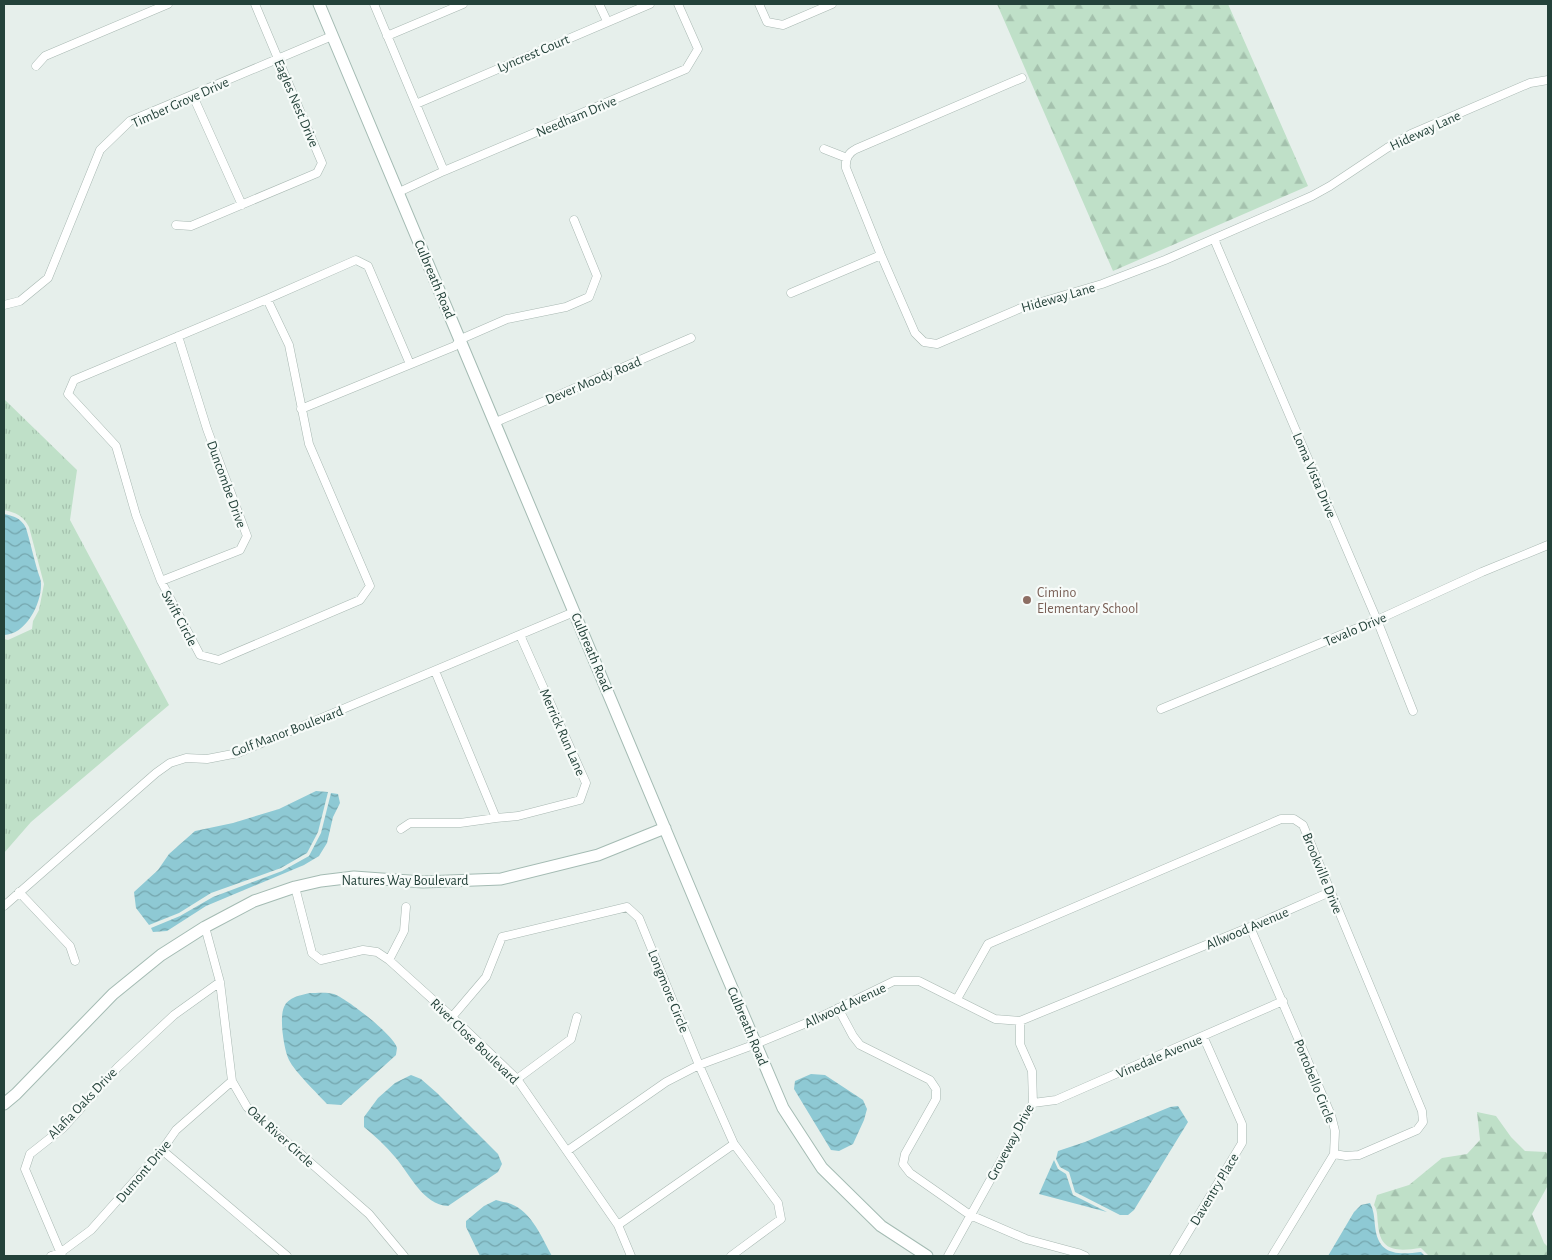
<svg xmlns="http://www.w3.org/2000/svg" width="1552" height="1260" font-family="'Alegreya Sans',sans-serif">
  <defs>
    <pattern id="grass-tufts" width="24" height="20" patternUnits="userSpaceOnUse" patternTransform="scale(1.25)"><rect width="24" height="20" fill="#bfe0c8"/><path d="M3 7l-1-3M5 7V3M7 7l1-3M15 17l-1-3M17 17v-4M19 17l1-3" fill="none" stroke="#a4c1ad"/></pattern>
    <pattern id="forest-firs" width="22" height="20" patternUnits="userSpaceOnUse" patternTransform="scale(1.25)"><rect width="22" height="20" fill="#bfe0c8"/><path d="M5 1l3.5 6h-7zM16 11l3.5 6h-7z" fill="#a4c1ad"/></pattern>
    <pattern id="water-waves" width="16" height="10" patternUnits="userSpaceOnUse" patternTransform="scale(1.25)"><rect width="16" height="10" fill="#8ec9d4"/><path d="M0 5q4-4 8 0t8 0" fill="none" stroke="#74a5ad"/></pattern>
  </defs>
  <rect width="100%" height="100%" fill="#e6efeb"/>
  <path fill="url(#grass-tufts)" d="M4 399 77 470 70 520 169 705 31 822 4 853V639L8 640 32 629 33 621 39 610 44 584 29 527C23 515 16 513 4 510Z"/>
  <path fill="url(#forest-firs)" d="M997 4H1228L1308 186 1113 271Z
    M1477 1112 1496 1116 1511 1137 1525 1151 1546 1152 1548 1156 1547 1187 1532 1214 1544 1243 1548 1247V1256H1429L1421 1248C1398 1251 1380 1253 1378 1224 1377 1217 1378 1211 1374 1205L1377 1195 1409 1185 1442 1158 1467 1154 1480 1140Z"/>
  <path fill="url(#water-waves)" d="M4 514C14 516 21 518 26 528 30 541 33 555 37 569 38 573 41 579 41 583 42 603 26 635 4 635Z
    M316 791 328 792 318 832 307 853 281 868 211 893 179 913 149 925 136 908 134 892 158 870 169 854 195 831 233 823 279 809Z
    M331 793 338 794 340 803 333 817 327 843 319 856 304 865 206 906 167 931 153 932 151 928 180 916 213 897 282 871 309 856 321 833Z
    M310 993C317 993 327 992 334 994 346 998 395 1036 397 1048 397 1048 396 1055 396 1055L341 1105 327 1104C317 1093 295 1072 289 1060 284 1050 279 1018 284 1007 288 997 301 995 310 993Z
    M811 1074 825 1075 863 1100 867 1109 864 1120 853 1144 839 1151 831 1150 794 1089 795 1081Z
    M411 1075 421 1079 437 1093 498 1154 502 1164 498 1172 448 1206C423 1205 410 1174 395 1157 386 1146 375 1136 364 1127V1117L378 1098 395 1083Z
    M1178 1106 1188 1122 1134 1210 1128 1215H1120L1075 1192 1069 1172 1060 1167 1056 1159 1058 1151 1085 1142 1170 1107Z
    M1054 1160 1058 1169 1066 1174 1073 1195 1107 1212 1039 1194Z
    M496 1200C501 1202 507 1202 511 1204 532 1212 542 1238 552 1256H480L466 1227V1221L484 1206Z
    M1370 1203C1374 1211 1374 1216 1375 1226 1378 1255 1396 1255 1421 1252L1425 1256H1328L1354 1212 1361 1205Z"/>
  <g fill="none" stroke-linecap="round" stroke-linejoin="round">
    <defs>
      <path id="street" d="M374 4 444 171
        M599 4 607 21
        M759 4 767 22 783 25 832 4
        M387 36 463 4
        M36 66 45 56 168 4
        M1022 78 856 149C848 153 845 159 846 168L881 255 915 333 924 342 937 344 1021 308 1102 284 1165 260 1312 196 1330 186 1387 148 1411 134 1530 83 1548 80
        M193 96 242 205
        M416 104 650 4
        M824 149 847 158
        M399 192 444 171 686 69 698 49 678 4
        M176 225 191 226 317 173 322 163 255 4
        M1214 239 1377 620 1413 711
        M791 293 881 255
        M267 299 289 345 309 444 370 586 360 600 219 660 200 655 161 581 136 515 116 446 68 394 74 380 267 299 356 260 368 266 410 364
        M4 305 20 301 48 278 100 150 130 121 332 36
        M301 409 455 346 461 339 507 319 566 307 589 297 597 276 574 220
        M496 422 691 338
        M161 581 240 550 247 536 207 429 178 336
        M435 671 496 818
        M1161 709 1377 620 1482 572 1548 545
        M401 829 410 823H460L496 818 518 816 580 800 586 783 520 635
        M295 887 312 953 321 960 363 950 377 952 389 960 452 1017 517 1079 618 1225 631 1256
        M19 892 70 946 75 961
        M4 906 156 773 170 763 186 758 207 759 238 753 574 612
        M205 927 220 982 232 1081 247 1107 369 1214 404 1256
        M1250 927 1331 1115 1335 1131 1334 1154 1272 1256
        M389 960 404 931 406 907
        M957 999 988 944 1281 819H1294L1303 825 1422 1111 1423 1122 1417 1130 1359 1155 1346 1156 1334 1154
        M838 1008 853 1036 860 1045 930 1080 936 1089V1099L905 1154 903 1164 910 1173 970 1215 1026 1239 1078 1253 1085 1256
        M452 1017 486 977 502 937 627 907 639 918 699 1065 734 1144 778 1203 781 1219 731 1256
        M517 1079 571 1039 577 1017
        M1033 1103 1056 1100 1283 1001
        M162 1150 287 1256
        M567 1151 666 1082 699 1065 756 1044 816 1019 894 981H919L995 1019 1020 1021 1250 927 1330 892
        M618 1225 734 1144
        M51 1256 60 1253 91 1230 162 1150 176 1130 232 1081
        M62 1256 25 1169 30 1154 63 1128 118 1067 174 1015 220 982
        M948 1256 1033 1103 1032 1071 1020 1044V1021
        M1174 1256 1242 1143V1124L1203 1036"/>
      <path id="secondary" d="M319 4 712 941 783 1108 822 1168 881 1226 927 1256
        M4 1104 16 1094 113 994 161 955 205 927 254 901 295 887 321 881 354 877 423 882 501 879 598 855 665 828"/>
    </defs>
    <use href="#street" stroke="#a8b8b2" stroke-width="9"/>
    <use href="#secondary" stroke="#a4bbb3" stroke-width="13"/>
    <use href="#street" stroke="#fff" stroke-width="8"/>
    <use href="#secondary" stroke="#fff" stroke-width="11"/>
  </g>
  <circle fill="#8d6e63" stroke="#f7fbf9" stroke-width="2" cx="1027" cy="600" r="5"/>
  <g text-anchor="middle" stroke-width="4.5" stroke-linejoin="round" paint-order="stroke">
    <g font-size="14" fill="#24423a" stroke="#f7fbf9">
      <text transform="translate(533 53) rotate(-23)" y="5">Lyncrest Court</text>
      <text transform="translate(180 102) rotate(-24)" y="5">Timber Grove Drive</text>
      <text transform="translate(297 103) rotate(67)" y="5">Eagles Nest Drive</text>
      <text transform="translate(576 116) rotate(-23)" y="5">Needham Drive</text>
      <text transform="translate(1425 130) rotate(-25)" y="5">Hideway Lane</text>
      <text transform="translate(435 279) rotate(67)" y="5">Culbreath Road</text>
      <text transform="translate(1058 297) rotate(-16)" y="5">Hideway Lane</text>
      <text transform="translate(593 380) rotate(-23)" y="5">Dever Moody Road</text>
      <text transform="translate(1315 475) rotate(67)" y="5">Loma Vista Drive</text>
      <text transform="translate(227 484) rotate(70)" y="5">Duncombe Drive</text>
      <text transform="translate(180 618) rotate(62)" y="5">Swift Circle</text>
      <text transform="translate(1355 629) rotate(-23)" y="5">Tevalo Drive</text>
      <text transform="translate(592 652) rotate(67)" y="5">Culbreath Road</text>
      <text transform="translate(287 731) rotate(-21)" y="5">Golf Manor Boulevard</text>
      <text transform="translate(563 732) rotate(66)" y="5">Merrick Run Lane</text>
      <text transform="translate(1323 873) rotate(68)" y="5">Brookville Drive</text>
      <text x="405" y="885">Natures Way Boulevard</text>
      <text transform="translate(1247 928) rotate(-23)" y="5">Allwood Avenue</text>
      <text transform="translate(669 991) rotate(68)" y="5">Longmore Circle</text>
      <text transform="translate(845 1005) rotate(-25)" y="5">Allwood Avenue</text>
      <text transform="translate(748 1026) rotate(67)" y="5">Culbreath Road</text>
      <text transform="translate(475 1041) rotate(44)" y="5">River Close Boulevard</text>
      <text transform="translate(1159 1056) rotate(-23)" y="5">Vinedale Avenue</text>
      <text transform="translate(1315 1081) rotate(68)" y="5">Portobello Circle</text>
      <text transform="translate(82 1103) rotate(-46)" y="5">Alafia Oaks Drive</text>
      <text transform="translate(281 1136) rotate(42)" y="5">Oak River Circle</text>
      <text transform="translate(1010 1142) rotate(-62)" y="5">Groveway Drive</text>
      <text transform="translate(143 1171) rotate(-50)" y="5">Dumont Drive</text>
      <text transform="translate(1214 1189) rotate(-59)" y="5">Daventry Place</text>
    </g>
    <g font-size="14" fill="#785e54" stroke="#f7fbf9" text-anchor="start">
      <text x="1037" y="597">Cimino<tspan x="1037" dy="16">Elementary School</tspan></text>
    </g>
  </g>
  <rect width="1552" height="1260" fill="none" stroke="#24423a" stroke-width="10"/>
</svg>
